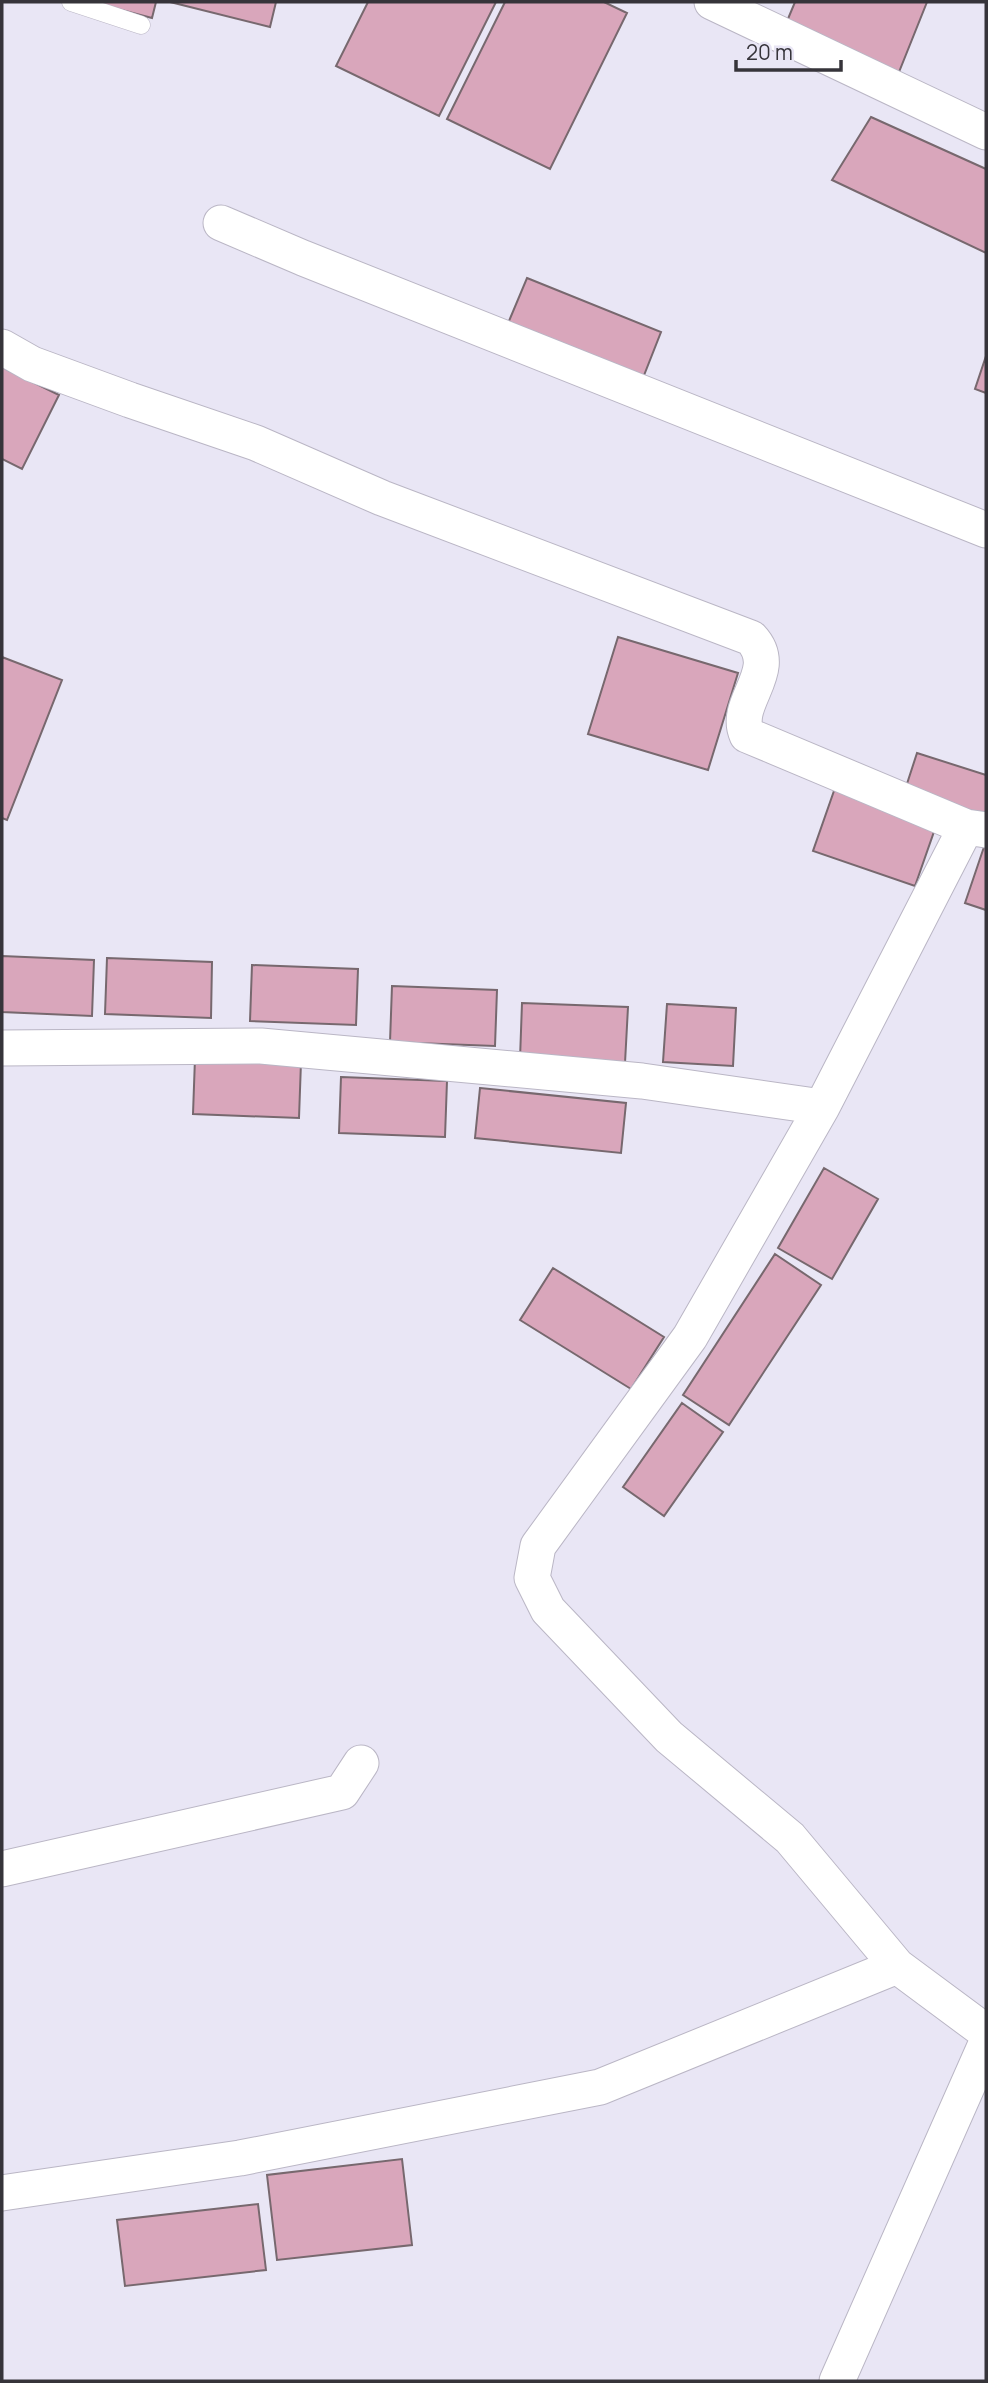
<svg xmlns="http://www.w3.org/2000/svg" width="988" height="2383" font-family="Manrope,sans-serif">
  <rect width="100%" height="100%" fill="#e9e6f5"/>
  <path fill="#d9a6bb" stroke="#77686e" stroke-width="2" d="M91 2H156L152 18Z
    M170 2H276L270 27Z
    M368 2H496L439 116 336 66Z
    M505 2H604L627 13 550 169 447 119Z
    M795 2H927L899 72 785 26Z
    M871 117 986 169V253L832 180Z
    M527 278 661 332 639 388 504 333Z
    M986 356V393L975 389Z
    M2 367 59 395 22 469 2 459Z
    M618 637 738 673 708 770 588 734Z
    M2 657 62 680 7 820 2 818Z
    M917 753 986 775V822L903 796Z
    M835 788 937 823 915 886 813 851Z
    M986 841V910L965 903Z
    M2 956 94 960 92 1016 2 1012Z
    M107 958 212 962 211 1018 105 1014Z
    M252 965 358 969 356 1025 250 1021Z
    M392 986 497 990 495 1046 390 1042Z
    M522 1003 628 1007 625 1063 520 1059Z
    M667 1004 736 1008 733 1066 663 1062Z
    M195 1058 301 1062 299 1118 193 1114Z
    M341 1077 447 1081 445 1137 339 1133Z
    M480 1088 626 1103 621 1153 475 1138Z
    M824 1168 878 1199 832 1279 778 1248Z
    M775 1254 821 1285 729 1425 683 1395Z
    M553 1268 664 1337 631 1389 520 1320Z
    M682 1403 723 1432 664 1516 623 1487Z
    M402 2159 412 2245 277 2260 267 2175Z
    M258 2204 266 2270 125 2286 117 2220Z"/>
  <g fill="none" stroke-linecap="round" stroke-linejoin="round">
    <defs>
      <path id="service" d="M71 2 141 25"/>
      <path id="minor" d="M712 2 986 132
        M221 223 303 258 986 530
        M2 347 32 364 130 400 256 443 382 498 751 638C782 671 732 702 747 735L966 827
        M2 1048 261 1046 642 1081 822 1107 690 1337 538 1546 532 1578 548 1610 669 1737 790 1838 897 1966 986 2032
        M822 1107 966 827 986 830
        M2 1869 342 1792 361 1763
        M2 2193 240 2158 600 2087 897 1966
        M837 2381 986 2044"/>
    </defs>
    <use href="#service" stroke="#bab6c5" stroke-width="19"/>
    <use href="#minor" stroke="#bab6c5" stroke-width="37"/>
    <use href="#service" stroke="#fff" stroke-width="18"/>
    <use href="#minor" stroke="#fff" stroke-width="35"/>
  </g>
  <rect width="988" height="2383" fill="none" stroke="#36343a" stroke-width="7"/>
  <path d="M736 60v10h105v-10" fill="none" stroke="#36343a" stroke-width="3.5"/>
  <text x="746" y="60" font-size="21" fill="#36343a" stroke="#e9e6f5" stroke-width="5" paint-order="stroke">20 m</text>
</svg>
